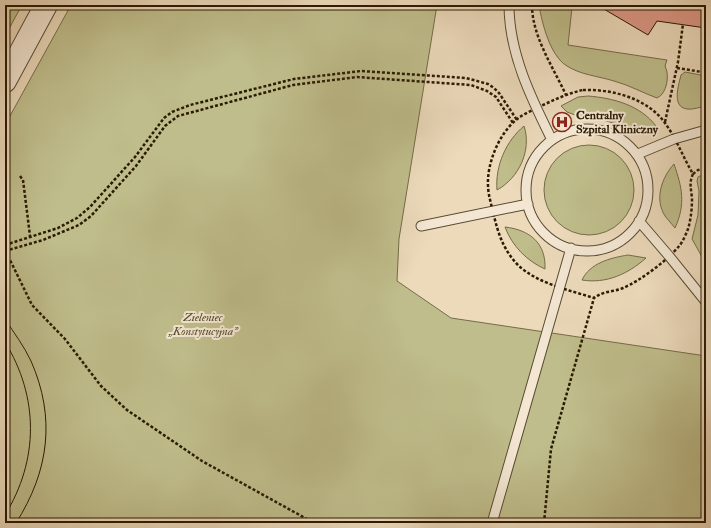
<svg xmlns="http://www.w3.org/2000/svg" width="711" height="528" font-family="'IM FELL Double Pica',serif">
  <rect width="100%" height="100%" fill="#ecdabb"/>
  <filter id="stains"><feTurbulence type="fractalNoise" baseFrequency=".005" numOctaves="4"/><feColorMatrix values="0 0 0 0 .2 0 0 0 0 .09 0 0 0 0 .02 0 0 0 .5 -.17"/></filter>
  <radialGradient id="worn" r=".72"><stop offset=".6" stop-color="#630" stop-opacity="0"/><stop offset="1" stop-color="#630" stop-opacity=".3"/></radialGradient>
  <path fill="#bfbd8b" stroke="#746c47" d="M5 5H22L5 36Z
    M71 5H437L399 239 397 281 451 318 706 356V523H5V210L7 207 5 205V125Z
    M539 5H564L572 7 568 45 667 60 665 66C670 75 667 94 657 98 643 93 629 85 614 81 598 76 581 75 567 66 550 56 542 23 539 5Z
    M685 72 706 76V106C700 107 693 110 687 109 671 107 679 84 681 75Z
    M588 96C613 98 640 105 656 126L638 130 629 128 600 119 583 118 567 112 561 106 578 97Z
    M524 126C532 150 519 178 497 190 495 166 506 141 524 126Z
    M544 190a45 45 0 1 1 90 0a45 45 0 1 1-90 0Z
    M674 164C682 187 686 204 675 228 672 224 668 220 665 216 654 199 662 177 674 164Z
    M706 173V237L704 253 706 256V264L692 239 698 215 699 191 697 181 698 177Z
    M505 227C530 230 546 243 545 269 527 261 512 246 505 227Z
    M628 255 646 258C628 274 606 284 582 280 590 263 610 258 628 255Z"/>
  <path fill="#dc9886" stroke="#2a1a03" d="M597 5H706V28L657 21 648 35Z"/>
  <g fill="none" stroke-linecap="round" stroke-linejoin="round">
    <defs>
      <path id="service" d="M509 5C509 53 531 98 552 140
        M526 190a61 61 0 1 1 122 0a61 61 0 1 1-122 0Z
        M638 154 674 139 706 130
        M639 221 669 256 706 302
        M421 226 528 204
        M492 523 571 248"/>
      <path id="tertiary" d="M5 81 46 5"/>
    </defs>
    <use href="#service" stroke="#5a4a31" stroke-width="11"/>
    <use href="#tertiary" stroke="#5a4a31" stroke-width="24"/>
    <path stroke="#2a1a03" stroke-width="2.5" stroke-dasharray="3 2" stroke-linecap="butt" d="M532 5C532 36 553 67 566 95
      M677 68 702 72 706 44
      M583 90C612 89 647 98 665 123 676 138 683 157 693 174 689 182 691 189 692 198 692 208 691 219 688 229 686 234 683 241 680 245 668 260 640 281 623 288 613 292 603 291 594 298 569 290 539 284 519 266 503 250 498 233 493 212 491 203 488 194 488 185 487 163 499 134 516 120 524 113 534 110 543 105 556 99 569 93 583 90Z
      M665 122 678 62 683 24
      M693 174 698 170 706 168
      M20 176 23 180 30 236
      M5 245 58 228 77 218 90 207 135 157 164 118 172 112 190 105 294 79 361 71 466 78 488 84 494 88 499 93 517 120
      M5 251 43 240 79 225 91 216 136 166 165 126 178 116 293 85 357 77 471 85 487 91 496 97 513 123
      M5 252 11 262 32 305 65 339 101 386 127 410 202 461 314 523
      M544 523 551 449 594 298"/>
    <use href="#service" stroke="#f3e7d3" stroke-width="9"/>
    <use href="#tertiary" stroke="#f3e7d3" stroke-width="22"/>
    <path stroke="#2a1a03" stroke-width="1" d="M5 319C14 333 24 346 31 361 56 418 49 471 16 523
      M5 342C39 397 39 460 5 515"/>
  </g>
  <defs>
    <symbol id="hospital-ring" viewBox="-11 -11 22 22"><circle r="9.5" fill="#f3e7d3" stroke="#8f2418" stroke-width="1.5"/><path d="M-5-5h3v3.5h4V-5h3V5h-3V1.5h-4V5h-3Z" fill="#8f2418"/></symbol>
  </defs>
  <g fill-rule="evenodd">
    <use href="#hospital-ring" x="551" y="111" width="22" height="22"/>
  </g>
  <g text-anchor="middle" stroke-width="4" stroke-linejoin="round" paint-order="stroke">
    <g font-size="12" font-weight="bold" fill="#2a1a03" stroke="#f3e7d3" text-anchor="start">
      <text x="576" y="119">Centralny<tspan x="576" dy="14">Szpital Kliniczny</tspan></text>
    </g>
    <g font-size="12" font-style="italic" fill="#574b2c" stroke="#f3e7d3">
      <text x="203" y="321">Zieleniec<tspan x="203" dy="14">„Konstytucyjna”</tspan></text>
    </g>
  </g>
  <rect width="711" height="528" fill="none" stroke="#ecdabb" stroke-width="20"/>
  <rect x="6" y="6" width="699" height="516" fill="none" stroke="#2a1a03" stroke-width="2"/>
  <rect x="10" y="10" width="691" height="508" fill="none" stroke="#2a1a03"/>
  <rect width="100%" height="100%" filter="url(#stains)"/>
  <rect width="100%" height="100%" fill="url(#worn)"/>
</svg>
